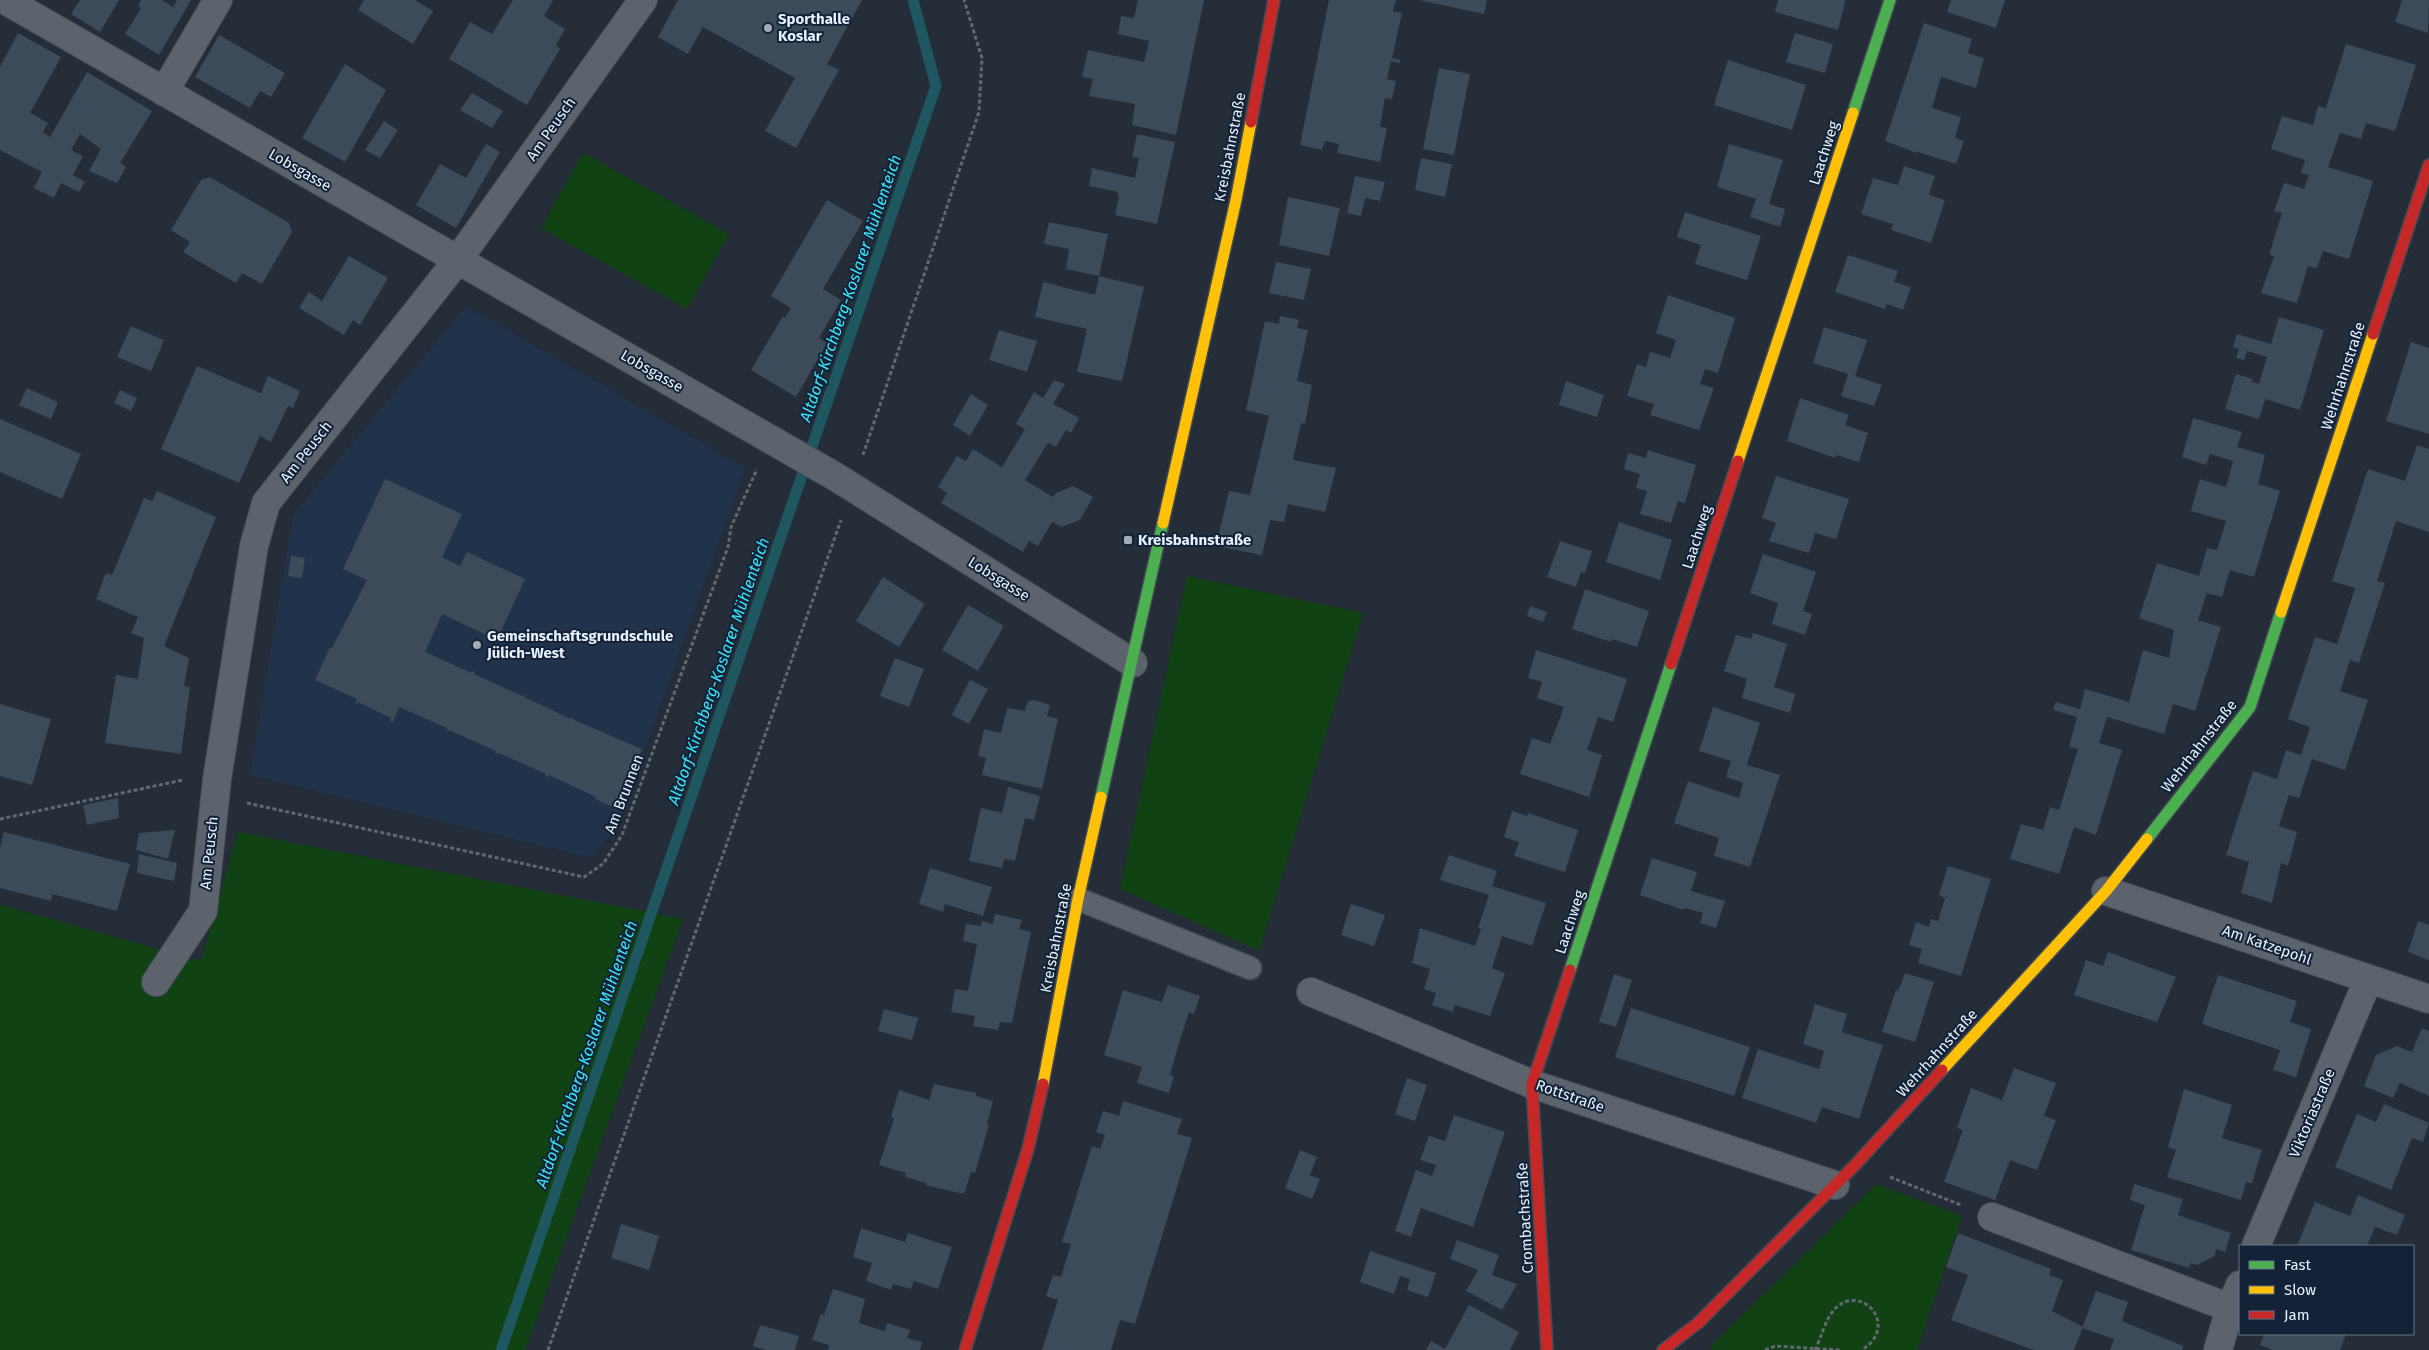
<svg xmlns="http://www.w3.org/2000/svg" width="2429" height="1350" font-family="'Fira Sans',sans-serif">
  <rect width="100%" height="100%" fill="#242d38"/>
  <path fill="#21334b" d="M466 306 745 468 618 825 592 858 250 775 293 515Z"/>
  <path fill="#104213" d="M583 153 729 234 687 309 541 228Z
    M1187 576 1363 613 1259 951 1120 889Z
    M238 832 683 919 525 1350H0V905L201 961Z
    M1876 1184 1962 1216 1917 1350H1711L1710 1347Z"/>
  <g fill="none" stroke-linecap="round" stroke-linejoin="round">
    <path stroke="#1e575f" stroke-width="11" d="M501 1350 936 86 913 0"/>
  </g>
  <path fill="#3d4a59" d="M80 0H119L100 32 71 14Z
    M141 0H162L173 7 177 0H191L159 55 125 34 141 8 138 6Z
    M364 0H415L433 11 413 44 358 10Z
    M513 0H553L544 16 565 29 556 45 560 49 527 105 449 59 470 22 492 34Z
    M678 0H862L827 64 839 70 796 148 765 131 795 78 703 27 688 54 658 37Z
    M1138 0H1204L1176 135 1132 125 1135 104 1089 96 1093 79 1082 77 1088 50 1144 62 1149 41 1118 34 1121 16 1134 18Z
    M1329 0H1396L1393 11 1402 13 1392 58 1400 60V63L1391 61 1387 79 1396 81 1392 99 1385 98 1380 127 1387 128 1380 162 1337 153 1339 144 1325 141 1322 150 1300 145Z
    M1419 0H1487L1484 14Z
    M1778 0H1845V2L1838 30 1775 12Z
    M1951 0H2005L1996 28 1947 12Z
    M2402 0H2429L2428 33 2395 22Z
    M1924 23 1972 39 1968 53 1984 58 1976 88 1941 77 1932 108 1961 117 1955 138 1964 141 1956 164 1918 152 1917 153 1885 141Z
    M18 33 61 57 30 113 48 123 43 132 50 137 87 72 152 111 120 163 126 167 117 183 89 171 101 149 80 134 71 150 83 156 73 175 85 182 79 192 61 183 54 198 34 188 42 172 0 150V67Z
    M1795 33 1833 44 1825 73 1786 62Z
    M219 35 285 73 271 97 260 91 250 108 195 77Z
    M2346 44 2416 65 2395 131 2366 123 2361 139 2340 133 2328 167 2373 181 2349 259 2323 251 2317 268 2308 266 2297 303 2261 293 2274 256 2269 255 2282 213 2274 211 2284 183 2304 189 2309 175 2301 173 2305 160 2271 149 2282 116 2313 125 2318 106 2326 108Z
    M1728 60 1806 85 1792 130 1714 105Z
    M345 64 386 90 345 162 302 138Z
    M1439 68 1470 74 1454 155 1423 149Z
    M472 93 503 111 492 128 460 110Z
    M384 121 398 130 380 158 365 150Z
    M1137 134 1175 142 1157 224 1115 215 1119 196 1117 195 1118 192 1089 186 1092 168 1135 178 1139 158 1132 157Z
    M486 144 500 152 456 228 416 205 440 164 466 178Z
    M1729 144 1783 160 1769 204 1785 209 1780 227 1750 217 1756 199 1717 187Z
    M1421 158 1452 164 1445 197 1415 190Z
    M1904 166 1935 176 1929 195 1945 200 1931 243 1891 230 1893 224 1861 214 1873 178 1898 185Z
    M1355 176 1385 182 1380 201 1365 198 1361 216 1347 213Z
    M210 177 289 223 292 232 262 284 242 273 236 283 183 252 190 242 171 230 201 180Z
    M1288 197 1340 208 1329 256 1279 245Z
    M827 200 863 221 823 289 841 300 819 338 827 343 796 397 751 370 783 316 785 318 791 308 771 296Z
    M1685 212 1761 236 1747 280 1695 264 1701 245 1677 237Z
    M1049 222 1108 234 1099 276 1066 269 1069 249 1044 244Z
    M1848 255 1898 271 1894 282 1911 287 1903 310 1887 304 1885 309 1835 292Z
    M349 256 388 278 360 325 353 320 344 335 299 308 309 292 322 301Z
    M1276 262 1311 269 1304 300 1269 293Z
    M1099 276 1144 287 1122 381 1077 372 1087 329 1035 317 1043 282 1095 295Z
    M1668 295 1735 318 1718 373 1705 369 1700 384 1714 388 1699 430 1650 415 1654 404 1627 396 1637 364 1646 367 1650 352 1670 358 1676 340 1656 333Z
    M1280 316 1299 320 1297 328 1308 330 1297 381 1312 385 1305 424 1301 423 1293 460 1336 468 1325 512 1288 504 1284 522 1270 520 1262 555 1216 546 1229 491 1250 495 1269 416 1246 410 1265 321 1279 324Z
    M2279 317 2324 330 2300 410 2265 399 2259 419 2225 409 2236 374 2253 379 2252 382 2259 384 2267 357 2247 351 2244 360 2236 358 2239 349 2233 347 2237 334 2271 344Z
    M131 326 164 340 151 371 117 357Z
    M1824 327 1867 340 1855 376 1882 385 1874 406 1841 396 1848 374 1813 363Z
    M999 330 1037 341 1027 372 989 360Z
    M2411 342 2429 348V434L2386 421Z
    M197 366 261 393 268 376 300 391 293 408 288 406 271 442 260 436 239 483 161 449Z
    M1054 380 1065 384 1053 404 1079 418 1071 433 1066 430 1056 447 1048 443 1025 480 1053 497 1056 493 1073 486 1093 497 1080 520 1062 527 1052 522 1038 546 1029 541 1023 552 941 503 947 493 938 487 957 456 966 461 973 449 1002 467 1025 429 1016 424 1034 392 1043 398Z
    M1566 381 1604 395 1597 417 1559 405Z
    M27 388 58 402 51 419 19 405Z
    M120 390 137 398 131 411 114 403Z
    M971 394 988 405 970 436 953 425Z
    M1800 398 1849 415 1845 425 1868 433 1859 462 1836 455 1835 458 1787 441Z
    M2193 418 2242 432 2237 447 2265 455 2258 484 2280 491 2254 577 2230 570 2222 597 2207 593 2198 620 2221 627 2195 711 2173 704 2164 734 2107 717 2099 743 2122 750 2096 835 2074 827 2059 874 2010 859 2021 824 2043 830 2050 807 2059 810 2078 749 2069 747 2077 717 2053 710 2056 702 2080 709 2085 689 2129 702 2143 650 2169 658 2174 630 2139 618 2157 563 2199 576 2207 548 2217 550 2226 521 2191 511 2200 479 2226 487 2233 461 2210 454 2206 465 2182 457Z
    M0 419 81 454 62 499 0 472Z
    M2417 445 2429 449V532L2396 521 2377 581 2385 583 2359 663 2350 660 2340 691 2368 700 2345 770 2312 759 2299 798 2289 795 2279 826 2297 832 2288 866 2281 863 2272 903 2241 893 2249 862 2226 855 2253 771 2277 779 2286 750 2301 755 2310 727 2288 719 2315 637 2337 644 2355 588 2332 581 2368 469 2405 481Z
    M1648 450 1696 465 1685 503 1678 501 1671 523 1640 514 1647 491 1636 488 1640 474 1624 469 1628 453 1646 458Z
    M1776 476 1849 499 1836 539 1815 533 1809 553 1769 541 1776 523 1762 518Z
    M385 479 462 514 442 557 460 566 467 552 525 579 497 640 442 614 425 652 472 673 473 671 475 672 474 674 522 696 523 694 525 696 524 697 571 719 572 717 574 720 642 749 613 807 595 799 596 797 549 775 548 777 545 776 546 774 499 753 498 754 495 753 496 751 449 730 448 732 447 728 399 707 393 722 390 721 391 718 358 702 357 705 355 704 357 699 315 680 330 647 332 648 367 580 343 569Z
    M157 491 216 517 164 646 189 658 184 686 190 687 181 754 105 743 116 675 138 679 144 638 131 633 138 617 96 599 106 573 112 575 144 498 152 501Z
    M1619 522 1672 540 1660 580 1606 562Z
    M1560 541 1592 551 1585 573 1581 572 1576 587 1547 577Z
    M1763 554 1816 572 1803 611 1812 614 1805 635 1772 624 1778 603 1750 593Z
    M291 556 305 558 302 578 288 576Z
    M883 577 925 604 899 647 856 621Z
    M1585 589 1649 611 1637 647 1612 639 1611 642 1572 629Z
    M968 605 1004 626 978 671 942 650Z
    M1530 606 1547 612 1543 622 1527 616Z
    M1753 633 1787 644 1774 687 1795 694 1790 713 1742 698 1747 679 1724 671 1736 635 1751 639Z
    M1536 650 1627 679 1613 722 1598 717 1592 736 1587 750 1602 755 1589 797 1520 774 1532 738 1550 744 1564 707 1537 698 1542 682 1528 678Z
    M895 658 924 669 909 707 880 696Z
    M970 680 988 689 969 724 952 715Z
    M1034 700 1050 705 1047 716 1058 719 1042 789 982 775 986 758 978 756 984 729 1001 733 1007 708 1025 711 1028 701Z
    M0 704 51 719 32 785 0 776Z
    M1713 707 1760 723 1747 765 1780 775 1750 867 1714 856 1719 838 1674 823 1688 781 1739 798 1743 783 1726 777 1731 761 1699 751Z
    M1008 787 1040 796 1034 820 1025 818 1015 861 1004 859 1002 868 969 861 981 808 1002 813Z
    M118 798 119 818 87 825 83 805Z
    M1512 811 1527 816 1528 813 1578 830 1565 872 1514 856 1519 842 1504 837Z
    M175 830 168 859 136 850 139 833Z
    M4 832 130 864 117 911 52 894 51 901 0 888V848Z
    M139 854 177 863 174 881 137 873Z
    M1449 855 1497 871 1492 886 1546 903 1532 946 1502 936 1492 968 1505 973 1490 1016 1455 1005 1453 1012 1432 1005 1436 993 1424 989 1430 969 1412 963 1420 928 1475 946 1481 929 1478 928 1489 895 1440 880Z
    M1652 858 1697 872 1691 891 1725 901 1716 928 1700 923 1703 913 1685 908 1684 910 1640 895Z
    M1948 866 1991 879 1961 976 1918 963 1922 949 1909 945 1916 922 1929 927 1931 919 1938 921 1945 898 1939 895Z
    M930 868 992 887 983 916 945 904 943 912 919 904Z
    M1351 904 1385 915 1374 946 1341 935Z
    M995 914 1022 920 1019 929 1031 932 1012 1023 1000 1022 998 1030 973 1026 975 1016 951 1012 955 989 968 991 977 944 963 941 966 924 981 926 982 921 993 924Z
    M2418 921 2429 925V960L2408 952Z
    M2108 952 2176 977 2157 1022 2074 995 2086 960 2103 966Z
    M1905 973 1934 982 1915 1042 1882 1032 1896 990 1898 991Z
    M1614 974 1632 980 1616 1027 1599 1022Z
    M2218 975 2297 1001 2290 1022 2311 1029 2296 1077 2273 1070 2280 1050 2202 1024Z
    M1168 985 1200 996 1194 1014 1189 1012 1179 1043 1170 1075 1174 1076 1169 1093 1137 1083 1142 1067 1104 1055 1123 990 1162 1002Z
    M1815 1004 1847 1014 1842 1032 1883 1045 1859 1119 1822 1107 1816 1123 1742 1098 1758 1049 1819 1069 1824 1051 1803 1044Z
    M1631 1008 1750 1047 1734 1096 1615 1057Z
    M884 1009 918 1018 912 1040 878 1031Z
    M2422 1028 2429 1031V1096L2400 1083 2393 1098 2364 1086 2376 1055 2397 1046 2412 1052Z
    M2014 1068 2056 1083 2044 1116 2056 1120 2037 1170 2010 1160 1995 1200 1944 1182 1963 1130 1957 1128 1971 1088 2002 1100Z
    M1407 1078 1427 1085 1415 1121 1395 1114Z
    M934 1084 976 1093V1096L993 1101 987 1124 989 1125 975 1173 971 1172 964 1194 925 1185 926 1183 905 1177 906 1173 879 1165 894 1119 891 1117 899 1090 929 1100Z
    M2184 1089 2232 1105 2222 1138 2262 1150 2252 1183 2246 1182 2241 1200 2167 1177 2176 1150 2168 1147Z
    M1123 1101 1182 1119 1177 1134 1192 1138 1135 1324 1120 1320 1111 1350H1042L1058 1300 1046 1296 1053 1275 1061 1277 1071 1244 1062 1242 1092 1146 1100 1149 1105 1135 1096 1132 1103 1111 1119 1116Z
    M2384 1104 2429 1123 2423 1142 2412 1138 2391 1190 2335 1167 2357 1114 2376 1122Z
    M1454 1115 1505 1132 1473 1227 1421 1208 1411 1237 1395 1231 1416 1170 1432 1176 1436 1165 1420 1160 1429 1136 1445 1141Z
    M1300 1150 1317 1157 1310 1175 1320 1179 1312 1199 1285 1188Z
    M2134 1184 2183 1199 2178 1215 2231 1233 2225 1252 2216 1249 2215 1256 2197 1265 2191 1263 2189 1268 2131 1250 2145 1205 2130 1200Z
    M2358 1195 2405 1215 2397 1235 2375 1227 2367 1246H2297L2315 1202 2350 1216Z
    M621 1224 659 1236 649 1270 611 1258Z
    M861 1228 905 1242 908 1233 952 1247 938 1289 914 1281 911 1289 893 1284 891 1290 866 1281 872 1263 853 1257Z
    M1958 1233 2051 1269 2049 1275 2063 1280 2052 1311 2083 1327 2074 1350H2034L1951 1320 1968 1275 1946 1267Z
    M1457 1240 1499 1255 1492 1275 1517 1284 1502 1310 1466 1291 1478 1270 1450 1259Z
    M1370 1251 1436 1273 1428 1297 1407 1290 1410 1279 1400 1276 1394 1294 1360 1282Z
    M833 1289 865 1299 859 1323 885 1331 887 1323 910 1330 907 1338 922 1342 920 1350H828L829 1345 812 1340 821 1314 824 1315Z
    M2096 1291 2128 1302 2122 1321 2183 1346 2182 1350H2110L2114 1339 2082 1328Z
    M1469 1305 1519 1332 1510 1350H1426L1431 1341 1445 1349Z
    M760 1325 799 1336 795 1350H766L753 1346Z
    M2264 1334H2346L2340 1350H2273L2260 1345Z"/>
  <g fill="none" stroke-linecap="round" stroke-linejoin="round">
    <defs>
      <path id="lane" d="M1078 899 1250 968"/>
      <path id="street" d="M5 0 836 477 1133 663
        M164 92 218 0
        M2106 891 2429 999
        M156 982 203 911 217 779 254 546 266 503 457 261 643 0
        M1311 992 1532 1084 1835 1185
        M1992 1217 2230 1308
        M2256 1246 2368 980
        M2218 1350 2230 1308 2240 1285"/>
      <path id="fast" d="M1853 113 1890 0
        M1101 797 1163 523
        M2147 839 2250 707 2281 612
        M1570 970 1671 664"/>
      <path id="slow" d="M1738 461 1853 113
        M1163 523 1236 200 1251 122
        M2281 612 2373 334
        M1942 1070 2106 891 2147 839
        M1043 1084 1078 899 1101 797"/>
      <path id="jam" d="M1251 122 1274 0
        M2373 334 2429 165
        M1671 664 1738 461
        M965 1350 1028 1149 1043 1084
        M1547 1350 1532 1084 1570 970
        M1663 1350 1698 1323 1856 1164 1942 1070"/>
    </defs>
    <use href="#lane" stroke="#424a54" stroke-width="25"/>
    <use href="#street" stroke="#424a54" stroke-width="30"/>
    <use href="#fast" stroke="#424a54" stroke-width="14"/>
    <use href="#slow" stroke="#424a54" stroke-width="14"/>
    <use href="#jam" stroke="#424a54" stroke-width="14"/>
    <path stroke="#626870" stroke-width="3" stroke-dasharray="4 2.5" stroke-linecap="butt" d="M863 455 979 112 982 58 964 0
      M247 803 584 877 603 864 622 835 728 547 731 527 757 469
      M0 819 183 780
      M1890 1177 1961 1205
      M548 1350 841 520
      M1765 1350 1775 1346 1840 1350
      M1815 1350C1821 1338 1825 1321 1833 1311 1858 1280 1902 1324 1862 1350"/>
    <use href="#lane" stroke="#5c636c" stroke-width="22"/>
    <use href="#street" stroke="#5c636c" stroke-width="28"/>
    <use href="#fast" stroke="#4caf50" stroke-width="11"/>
    <use href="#slow" stroke="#ffc107" stroke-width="11"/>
    <use href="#jam" stroke="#c62828" stroke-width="11"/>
  </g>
  <g fill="#a2acb9" stroke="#132236" stroke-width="2">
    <circle cx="768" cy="28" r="5"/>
    <rect x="1123" y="535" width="10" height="10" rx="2.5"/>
    <circle cx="477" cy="645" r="5"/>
  </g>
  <g text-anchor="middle" stroke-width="4" stroke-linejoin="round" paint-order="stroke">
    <g font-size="15" font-weight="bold" fill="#e6f0fe" stroke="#132236" text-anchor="start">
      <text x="778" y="24">Sporthalle<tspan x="778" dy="17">Koslar</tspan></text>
      <text x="1138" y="545">Kreisbahnstraße</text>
      <text x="487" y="641">Gemeinschaftsgrundschule<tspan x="487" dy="17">Jülich-West</tspan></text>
    </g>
    <g font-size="15" fill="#e6f0fe" stroke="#132236">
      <text transform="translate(551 129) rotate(-55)" y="5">Am Peusch</text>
      <text transform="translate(1230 147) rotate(-79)" y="5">Kreisbahnstraße</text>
      <text transform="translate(1824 153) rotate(-72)" y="5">Laachweg</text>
      <text transform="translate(300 170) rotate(30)" y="5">Lobsgasse</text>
      <text transform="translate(652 371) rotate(30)" y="5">Lobsgasse</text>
      <text transform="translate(2343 376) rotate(-72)" y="5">Wehrhahnstraße</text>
      <text transform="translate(306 452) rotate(-52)" y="5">Am Peusch</text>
      <text transform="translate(1697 537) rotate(-72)" y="5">Laachweg</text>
      <text transform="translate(999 579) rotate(32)" y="5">Lobsgasse</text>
      <text transform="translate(2199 746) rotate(-52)" y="5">Wehrhahnstraße</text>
      <text transform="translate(624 794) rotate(-69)" y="5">Am Brunnen</text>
      <text transform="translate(209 853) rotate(-84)" y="5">Am Peusch</text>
      <text transform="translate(1570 922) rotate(-72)" y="5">Laachweg</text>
      <text transform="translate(1056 938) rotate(-79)" y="5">Kreisbahnstraße</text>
      <text transform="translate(2267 945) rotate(19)" y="5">Am Katzepohl</text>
      <text transform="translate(1937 1053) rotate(-48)" y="5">Wehrhahnstraße</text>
      <text transform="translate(1570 1096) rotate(19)" y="5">Rottstraße</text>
      <text transform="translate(2312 1113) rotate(-67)" y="5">Viktoriastraße</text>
      <text transform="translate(1525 1218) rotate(-93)" y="5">Crombachstraße</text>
    </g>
    <g font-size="16" font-style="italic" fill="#3ae6fa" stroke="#132236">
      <text transform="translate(850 288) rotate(-71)" y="6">Altdorf-Kirchberg-Koslarer Mühlenteich</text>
      <text transform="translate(718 671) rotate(-71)" y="6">Altdorf-Kirchberg-Koslarer Mühlenteich</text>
      <text transform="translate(586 1054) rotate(-71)" y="6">Altdorf-Kirchberg-Koslarer Mühlenteich</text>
    </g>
  </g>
  <rect x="2239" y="1245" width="175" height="90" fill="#132236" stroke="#677486"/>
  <rect x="2249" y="1261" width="25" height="8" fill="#4caf50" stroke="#677486"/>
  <text x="2284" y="1270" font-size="15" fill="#e6f0fe">Fast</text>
  <rect x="2249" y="1286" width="25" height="8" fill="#ffc107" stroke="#677486"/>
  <text x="2284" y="1295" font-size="15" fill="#e6f0fe">Slow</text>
  <rect x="2249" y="1311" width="25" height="8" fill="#c62828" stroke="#677486"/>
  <text x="2284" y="1320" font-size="15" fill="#e6f0fe">Jam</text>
</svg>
